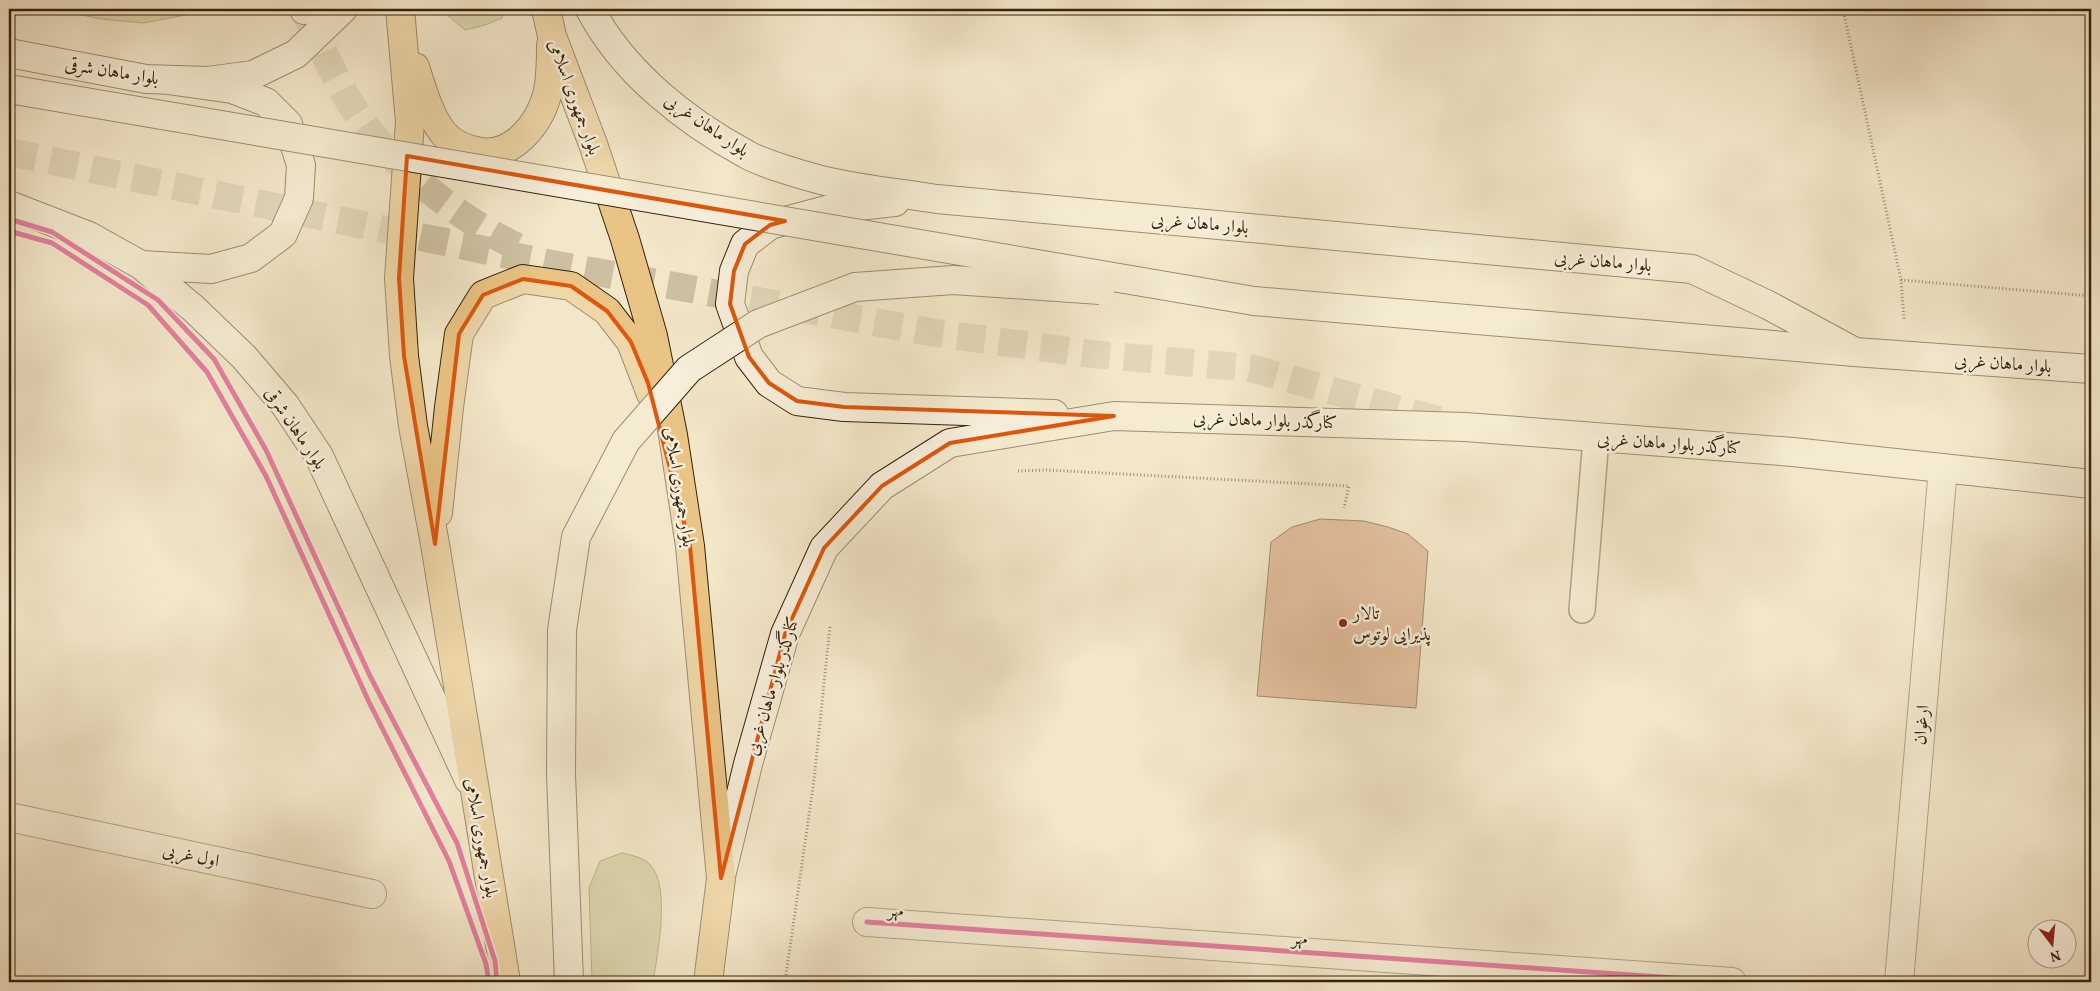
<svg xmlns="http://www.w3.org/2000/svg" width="2100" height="991" font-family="Vollkorn,Amiri,serif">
  <rect width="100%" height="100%" fill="#f3e7c9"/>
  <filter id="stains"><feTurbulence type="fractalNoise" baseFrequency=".004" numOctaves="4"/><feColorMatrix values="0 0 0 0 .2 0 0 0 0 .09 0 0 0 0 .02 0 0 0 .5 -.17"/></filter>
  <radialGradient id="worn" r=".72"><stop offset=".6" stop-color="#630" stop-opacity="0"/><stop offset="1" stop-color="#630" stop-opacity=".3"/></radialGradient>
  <path fill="#c3c391" stroke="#7d724c" d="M52 9H209L201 12 143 23 101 19Z
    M445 9H503L502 18 485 25 465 30 446 14Z
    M622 853C629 855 638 856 644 860 674 875 657 955 653 982H592L589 888 600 861Z"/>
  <path fill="#d0916a" stroke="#372208" d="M1320 519 1364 521 1388 527 1408 534 1428 551 1416 708 1257 696 1271 542 1292 527Z"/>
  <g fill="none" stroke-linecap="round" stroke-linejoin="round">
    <path stroke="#cdc0a2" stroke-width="28" stroke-dasharray="28 14" stroke-linecap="butt" d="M306 14C323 50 339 89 362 121 399 173 465 222 521 249
      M9 152 552 264 936 333 1091 354 1250 368 1445 422"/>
    <defs>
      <path id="service" d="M1582 610 1596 438"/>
      <path id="minor" d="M9 817 372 894
        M867 922 1732 982
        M1899 982 1943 468"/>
      <path id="secondary" d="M304 9V10
        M590 9C622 71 685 121 746 154 761 163 802 175 821 180 858 189 899 193 937 199L1692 269 1768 305 1855 352
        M9 53 146 79 207 81 253 75 296 54 343 9
        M895 202 830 209 770 225 745 244 734 271 730 304 749 357 769 383 797 401 844 407 1054 414
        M9 205 89 236 141 265 193 308 244 357 285 405 319 456 469 780
        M141 265 211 269 251 258 283 234 299 198 301 165 288 124 266 102 232 89 168 80
        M1254 301 1855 352 2091 369
        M722 872 748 764 785 634 824 548 882 486 950 443 1114 416 1465 427 1793 452 2091 484"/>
      <path id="primary" d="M400 9 410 122 399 278 404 356 413 426 435 544 506 982
        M546 9 552 36 593 144 625 239 653 336 673 435 690 546 721 878 708 982
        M415 67C422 88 429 116 444 134 454 145 467 150 481 152 513 157 539 124 547 95 551 79 551 61 551 45
        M438 513 449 407 459 334 483 295 523 279 571 286 607 311 631 342 651 394"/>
    </defs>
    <use href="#service" stroke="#665338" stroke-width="28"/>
    <use href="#minor" stroke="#665338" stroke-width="30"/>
    <use href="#secondary" stroke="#372208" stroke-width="30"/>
    <use href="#primary" stroke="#372208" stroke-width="30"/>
    <path stroke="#372208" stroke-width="3" stroke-dasharray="1 2.5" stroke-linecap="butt" d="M1843 9 1901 280 1904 319
      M1901 280 2091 296
      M1018 471 1047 470 1349 486 1344 508
      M785 982 814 780 830 626"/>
    <use href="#service" stroke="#f7efdc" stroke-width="25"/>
    <use href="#minor" stroke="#f7efdc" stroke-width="28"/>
    <use href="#secondary" stroke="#f7efdc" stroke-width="28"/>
    <use href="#primary" stroke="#eac484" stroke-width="28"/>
    <defs>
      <path id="secondary-bridge" d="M9 89 1254 301
        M569 982 561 774 562 630 576 537 626 441 689 369 758 324 855 287 953 280 1100 290"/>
    </defs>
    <use href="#secondary-bridge" stroke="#372208" stroke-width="30" stroke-linecap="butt"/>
    <use href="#secondary-bridge" stroke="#f7efdc" stroke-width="28"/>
    <defs>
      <path id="cycleway" d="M9 219 52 232 158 300 214 359 266 450 370 676 457 843 495 961 497 982
        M9 231 52 243 148 305 207 372 266 476 369 702 449 861 486 964 489 982
        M867 922 1732 982"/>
    </defs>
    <use href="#cycleway" stroke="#f7efdc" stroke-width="8"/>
    <use href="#cycleway" stroke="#d6006c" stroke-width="5"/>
  </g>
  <path d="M0 0H2100V991H0ZM407 156 785 221 770 225 745 244 734 271 730 304 749 357 769 383 797 401 844 407 1114 416 950 443 882 486 824 548 785 634 721 878 690 546 648 383 631 342 607 311 571 286 523 279 483 295 459 334 435 544 404 356 399 278Z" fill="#f3e7c9" fill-opacity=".55" fill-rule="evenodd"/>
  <path fill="none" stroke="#df560c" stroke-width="4" stroke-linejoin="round" d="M407 156 785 221 770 225 745 244 734 271 730 304 749 357 769 383 797 401 844 407 1114 416 950 443 882 486 824 548 785 634 721 878 690 546 648 383 631 342 607 311 571 286 523 279 483 295 459 334 435 544 404 356 399 278Z"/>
  <circle fill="#8f2418" stroke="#f7efdc" stroke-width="2" cx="1343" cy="623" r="5"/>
  <g text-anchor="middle" stroke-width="5" stroke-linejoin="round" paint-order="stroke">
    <g font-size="18" fill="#372208" stroke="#f7efdc">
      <text transform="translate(112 71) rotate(9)" y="6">بلوار ماهان شرقی</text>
      <text transform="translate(575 97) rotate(70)" y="6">بلوار جمهوری اسلامی</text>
      <text transform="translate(707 125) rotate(34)" y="6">بلوار ماهان غربی</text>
      <text transform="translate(1200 223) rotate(5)" y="6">بلوار ماهان غربی</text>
      <text transform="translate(1603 261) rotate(5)" y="6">بلوار ماهان غربی</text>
      <text transform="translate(2003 363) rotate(4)" y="6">بلوار ماهان غربی</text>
      <text transform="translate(1265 420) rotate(2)" y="6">کنارگذر بلوار ماهان غربی</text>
      <text transform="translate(296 428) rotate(56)" y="6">بلوار ماهان شرقی</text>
      <text transform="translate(1669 443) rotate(4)" y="6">کنارگذر بلوار ماهان غربی</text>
      <text transform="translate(680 487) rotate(81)" y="6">بلوار جمهوری اسلامی</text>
      <text transform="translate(772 686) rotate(-73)" y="6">کنارگذر بلوار ماهان غربی</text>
      <text transform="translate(1921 725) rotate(-85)" y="6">ارغوان</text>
      <text transform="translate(482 838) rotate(80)" y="6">بلوار جمهوری اسلامی</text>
      <text transform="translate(191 855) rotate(12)" y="6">اول غربی</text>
      <text transform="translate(896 910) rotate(4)" y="6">مهر</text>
      <text transform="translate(1300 938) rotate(4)" y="6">مهر</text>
    </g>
    <g font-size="18" fill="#372208" stroke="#f7efdc" text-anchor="start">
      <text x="1353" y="619">تالار<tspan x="1353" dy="21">پذیرایی لوتوس</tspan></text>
    </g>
  </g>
  <rect width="2100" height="991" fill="none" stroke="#f3e7c9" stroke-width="30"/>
  <rect x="10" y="10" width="2080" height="971" fill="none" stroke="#372208" stroke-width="2.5"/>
  <rect x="15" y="15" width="2070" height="961" fill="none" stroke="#372208"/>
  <g transform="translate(2052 944) rotate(164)"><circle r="24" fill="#f7efdc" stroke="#aa9d87"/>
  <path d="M0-4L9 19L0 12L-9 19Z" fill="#8f2418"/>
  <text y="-8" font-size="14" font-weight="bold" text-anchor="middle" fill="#372208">N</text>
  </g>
  <rect width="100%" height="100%" filter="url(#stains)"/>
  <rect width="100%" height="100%" fill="url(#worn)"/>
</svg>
